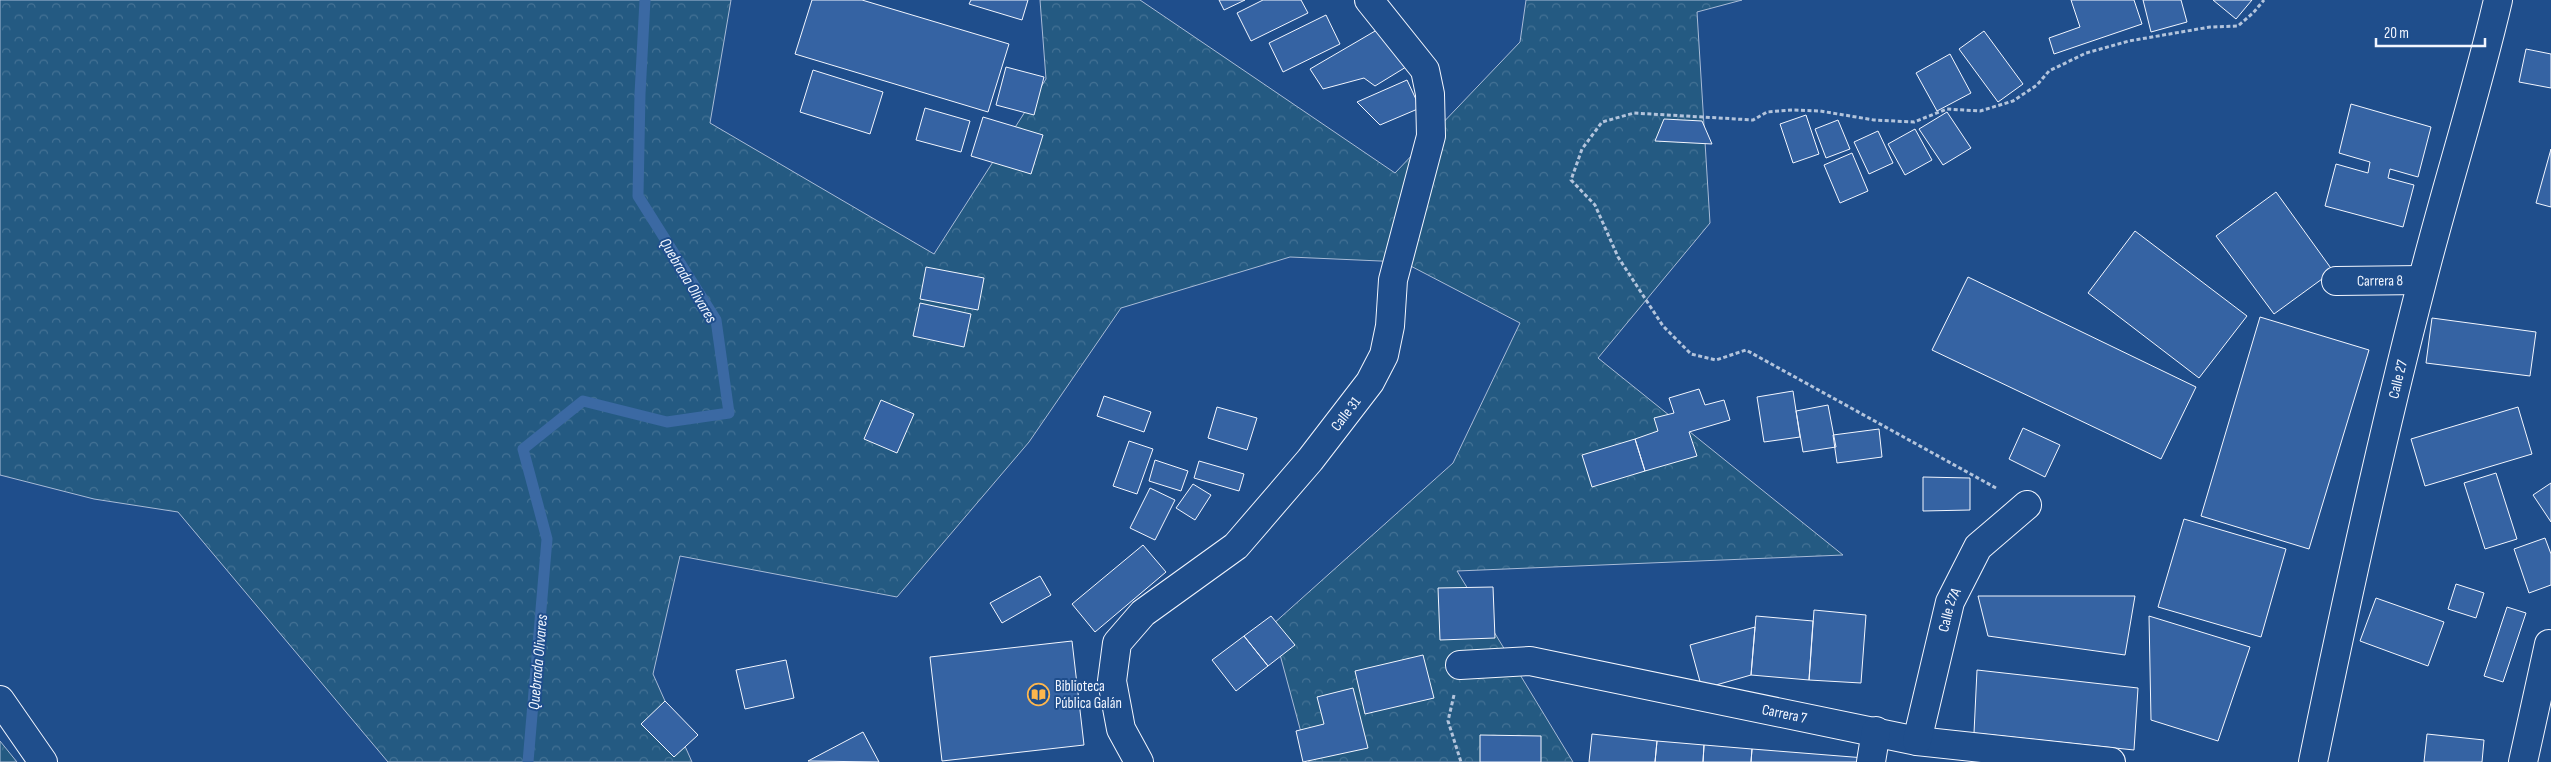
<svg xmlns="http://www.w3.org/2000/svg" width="2551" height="762" font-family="'Sofia Sans Condensed',sans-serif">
  <defs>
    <pattern id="forest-crowns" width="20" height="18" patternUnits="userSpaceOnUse" patternTransform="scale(1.25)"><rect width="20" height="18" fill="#245a82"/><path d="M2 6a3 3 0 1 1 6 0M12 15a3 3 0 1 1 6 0" fill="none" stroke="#447295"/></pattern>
  </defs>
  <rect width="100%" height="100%" fill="#1f4e8c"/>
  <path fill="url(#forest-crowns)" stroke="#a8bbd7" d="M0 0H731L710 123 934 254 1046 79 1040 0H1140L1395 173 1520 42 1526 0H1742L1697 12 1710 223 1598 358 1843 555 1457 571 1573 762H1309L1272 625 1453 463 1520 323 1403 262 1290 257 1121 308 1029 442 897 597 680 556 653 674 692 762H388L178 512 94 499 0 475Z
    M0 741 17 762H0Z"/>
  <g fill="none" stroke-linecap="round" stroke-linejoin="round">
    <path stroke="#3b69a3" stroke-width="11" d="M528 762 547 539 523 449 583 401 667 422 729 413 716 320 638 196 640 94 645 0"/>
  </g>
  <path fill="#3563a3" stroke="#f2f6ff" d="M812 0H862L1009 44 988 112 795 54Z
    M971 0H1028L1022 20 969 4Z
    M1219 0H1245L1224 10Z
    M1263 0H1301L1308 13 1251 41 1237 13Z
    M2071 0H2134L2142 24 2054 54 2049 38 2080 27Z
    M2143 0H2181L2187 22 2151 32Z
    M2213 0H2252L2236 19Z
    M1326 15 1340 44 1283 72 1269 43Z
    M1382 27 1406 67 1375 86 1364 78 1323 89 1310 69Z
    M1984 31 2023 84 1998 102 1959 49Z
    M2526 49 2551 54V88L2519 82Z
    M1950 54 1971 93 1937 111 1916 73Z
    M1006 67 1044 77 1034 115 996 105Z
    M813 70 883 92 870 134 800 112Z
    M1407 80 1420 108 1380 125 1357 102Z
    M2351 104 2431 127 2418 177 2390 169 2388 178 2414 185 2403 227 2325 206 2336 164 2368 173 2370 162 2339 153Z
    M925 108 970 121 961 152 916 140Z
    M1947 112 1971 148 1943 165 1919 129Z
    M1806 115 1819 154 1793 163 1780 124Z
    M983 117 1043 135 1031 174 971 156Z
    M1664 119 1702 121 1712 144 1655 141Z
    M1838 120 1850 149 1826 158 1815 129Z
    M1915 129 1932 160 1905 175 1888 144Z
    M1878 131 1893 163 1869 174 1854 142Z
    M2551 149V207L2536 203Z
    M1852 153 1868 191 1840 203 1824 165Z
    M2276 192 2333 271 2274 314 2216 236Z
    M2135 231 2247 316 2199 378 2088 293Z
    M926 267 984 278 978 310 920 299Z
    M1968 277 2196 387 2161 459 1932 350Z
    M920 303 971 314 964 347 913 336Z
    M2260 317 2369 350 2309 549 2201 516Z
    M2432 318 2536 332 2530 376 2426 363Z
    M1699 389 1705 405 1724 400 1730 420 1689 432 1697 456 1645 471 1635 439 1658 431 1654 418 1674 413 1669 398Z
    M1793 391 1800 437 1764 442 1757 397Z
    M1104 396 1151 412 1144 432 1097 416Z
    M881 400 914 414 897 453 864 439Z
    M1828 405 1836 447 1803 452 1796 411Z
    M1217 407 1257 418 1247 450 1208 438Z
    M2518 407 2532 454 2425 486 2411 439Z
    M2023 428 2060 445 2045 477 2009 459Z
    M1879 429 1882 457 1837 463 1833 435Z
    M1635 439 1645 471 1592 487 1582 455Z
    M1129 441 1153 449 1137 494 1113 486Z
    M1155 460 1188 471 1181 491 1149 481Z
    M1199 461 1244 474 1239 491 1194 478Z
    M2496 473 2517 539 2485 549 2464 483Z
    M1923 477 1970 478V510L1923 511Z
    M2551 483V522L2533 495Z
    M1193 484 1211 495 1195 520 1176 508Z
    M1150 488 1175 500 1155 540 1130 528Z
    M2184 519 2286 549 2261 637 2158 607Z
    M2545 538 2551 554V585L2529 593 2514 549Z
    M1143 545 1166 572 1095 632 1072 604Z
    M1040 576 1051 595 1002 623 990 603Z
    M2456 584 2484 593 2476 618 2448 609Z
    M1493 587 1495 638 1440 640 1438 588Z
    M1978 596H2135L2125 655 1988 636Z
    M2376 598 2444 622 2428 666 2360 641Z
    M2507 607 2526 613 2503 682 2484 676Z
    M1814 610 1866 615 1861 683 1809 680Z
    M1271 616 1295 645 1268 666 1244 636Z
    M1756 616 1813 621 1809 680 1751 675Z
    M2149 616 2250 647 2218 741 2151 720Z
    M1755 627 1751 675 1702 689 1690 645Z
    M1244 636 1268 666 1236 691 1212 660Z
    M1072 641 1084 745 942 761 930 657Z
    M1423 655 1434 698 1365 714 1355 671Z
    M786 660 794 698 745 709 736 670Z
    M1977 670 2138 688 2134 750 1974 733Z
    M1353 688 1368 748 1303 762 1296 731 1324 724 1317 697Z
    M665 701 698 735 674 757 641 724Z
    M863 732 879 762 808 761Z
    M1592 734 1657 741 1655 762H1589Z
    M2427 734 2484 740 2482 762H2424Z
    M1480 735 1541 736V762H1480Z
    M1657 741 1704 745 1703 762H1655Z
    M1704 745 1752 749 1751 762H1703Z
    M1752 749 1865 758 1863 762H1751Z"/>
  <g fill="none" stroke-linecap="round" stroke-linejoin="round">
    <defs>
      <g id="minor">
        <path id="s1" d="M2336 281 2422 280"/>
        <path id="s2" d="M1460 665 1530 661 1917 741 2111 762"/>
        <path id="s3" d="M1917 741 1950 602 1978 547 2027 505"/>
        <path id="s4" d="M1139 762 1121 729 1112 681 1117 643 1143 613 1236 546 1310 460 1370 382 1384 355 1390 326 1393 280 1431 136 1430 94 1425 70 1369 0"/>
        <path d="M1871 762 1876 731"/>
        <path id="s5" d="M2313 762C2346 601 2381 441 2422 282 2446 187 2476 95 2498 0"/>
        <path d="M2523 762 2549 644"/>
      </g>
      <path id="major" d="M0 700 43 762"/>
    </defs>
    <use href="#minor" stroke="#f2f6ff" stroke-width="30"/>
    <use href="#major" stroke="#f2f6ff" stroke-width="30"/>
    <path stroke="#b3c4dc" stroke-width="3" stroke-dasharray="4 2.5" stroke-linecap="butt" d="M1996 488 1746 350 1716 360 1691 354 1663 326 1618 257 1595 205 1571 180 1582 149 1602 122 1634 113 1753 120 1767 112 1792 110 1820 111 1874 120 1914 122 1947 109 1980 111 2013 101 2037 85 2049 71 2086 53 2129 41 2210 27 2238 26 2253 13 2264 0
      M1454 695 1448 721 1461 762"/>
    <use href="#minor" stroke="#1f4e8c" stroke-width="28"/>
    <use href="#major" stroke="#1f4e8c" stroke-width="28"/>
  </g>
  <defs>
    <symbol id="library-ring" viewBox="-11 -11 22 22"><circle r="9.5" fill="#1f4e8c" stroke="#ffb74d" stroke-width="1.5"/><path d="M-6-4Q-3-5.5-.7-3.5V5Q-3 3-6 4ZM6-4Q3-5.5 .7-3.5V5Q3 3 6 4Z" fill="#ffb74d"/></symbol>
  </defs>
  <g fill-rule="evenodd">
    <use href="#library-ring" x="1026" y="682" width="25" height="25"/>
  </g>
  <g text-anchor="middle" stroke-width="4" stroke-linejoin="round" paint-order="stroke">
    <g font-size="15" fill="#f2f6ff" stroke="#1f4e8c">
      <text dy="5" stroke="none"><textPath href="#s1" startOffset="44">Carrera 8</textPath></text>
      <text dy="5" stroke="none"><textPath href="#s5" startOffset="392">Calle 27</textPath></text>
      <text dy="5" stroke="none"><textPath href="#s4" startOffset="451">Calle 31</textPath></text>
      <text dy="5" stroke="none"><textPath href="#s3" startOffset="135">Calle 27A</textPath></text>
      <text dy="5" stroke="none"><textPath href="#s2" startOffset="330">Carrera 7</textPath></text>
    </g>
    <g font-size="15" fill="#f2f6ff" stroke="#1f4e8c" text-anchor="start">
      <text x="1055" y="691">Biblioteca<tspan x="1055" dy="17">Pública Galán</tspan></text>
    </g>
    <g font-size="16" font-style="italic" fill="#f2f6ff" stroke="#1f4e8c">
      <text transform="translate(689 280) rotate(59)" y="6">Quebrada Olivares</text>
      <text transform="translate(537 662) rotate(-85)" y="6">Quebrada Olivares</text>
    </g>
  </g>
  <path d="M2376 38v8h109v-8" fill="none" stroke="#f2f6ff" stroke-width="2.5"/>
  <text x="2384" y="38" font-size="15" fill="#f2f6ff" stroke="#1f4e8c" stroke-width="4" paint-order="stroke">20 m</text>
</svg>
